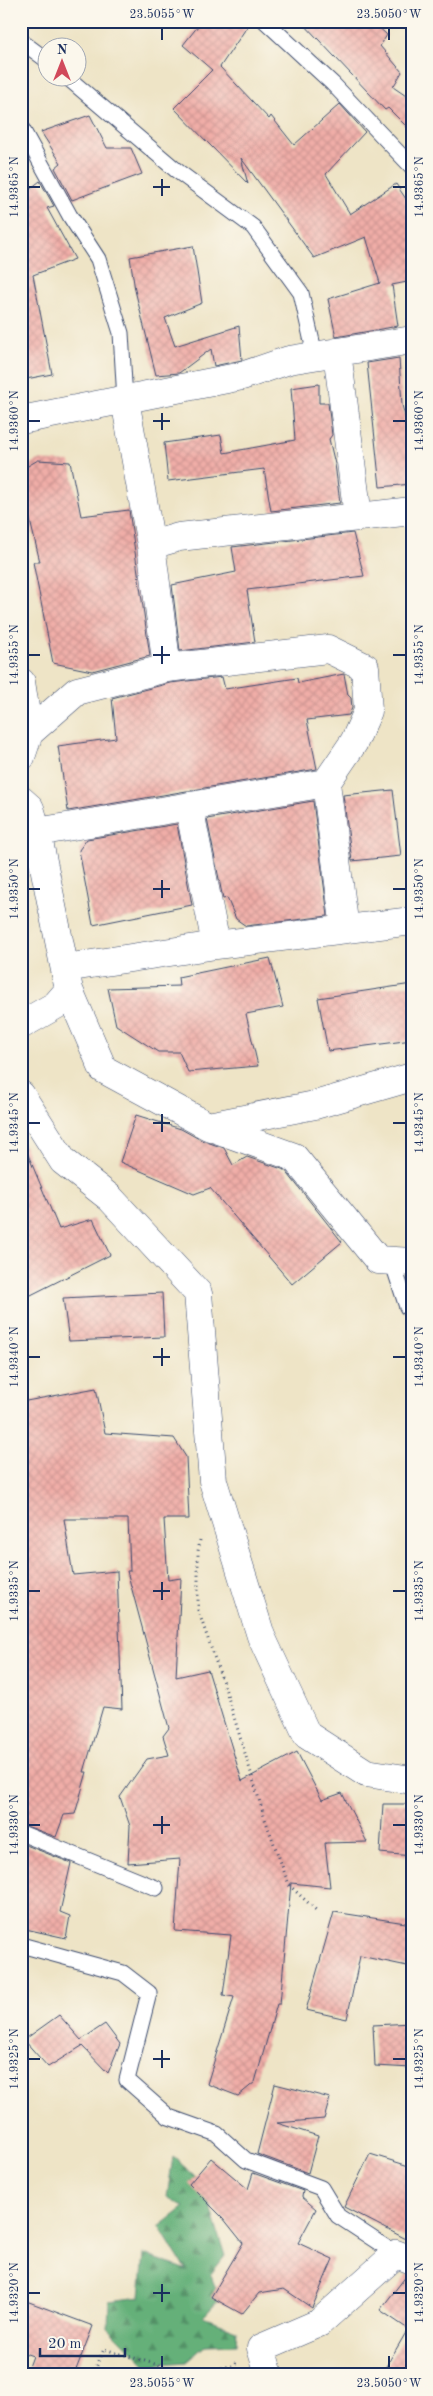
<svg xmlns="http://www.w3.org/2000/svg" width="433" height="2396" font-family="'Old Standard TT',serif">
  <defs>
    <pattern id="forest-firs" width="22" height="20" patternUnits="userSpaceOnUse" patternTransform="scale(1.25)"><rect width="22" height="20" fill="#65b079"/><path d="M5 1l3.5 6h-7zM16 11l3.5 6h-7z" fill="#529066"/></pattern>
    <pattern id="building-cross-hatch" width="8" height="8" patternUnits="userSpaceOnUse" patternTransform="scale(1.25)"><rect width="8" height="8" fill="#f0ada7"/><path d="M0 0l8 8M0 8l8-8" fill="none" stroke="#cd9592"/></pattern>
  </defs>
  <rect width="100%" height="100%" fill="#fbf7ec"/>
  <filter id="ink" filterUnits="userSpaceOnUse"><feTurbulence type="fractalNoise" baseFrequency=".02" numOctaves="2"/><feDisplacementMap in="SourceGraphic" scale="10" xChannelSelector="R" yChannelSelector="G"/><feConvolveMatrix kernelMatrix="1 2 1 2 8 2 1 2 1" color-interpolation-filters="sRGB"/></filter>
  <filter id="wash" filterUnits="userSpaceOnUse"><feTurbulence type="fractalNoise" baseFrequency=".0096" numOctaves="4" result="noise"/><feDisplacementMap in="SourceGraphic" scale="20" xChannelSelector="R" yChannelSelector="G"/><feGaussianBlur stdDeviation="1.12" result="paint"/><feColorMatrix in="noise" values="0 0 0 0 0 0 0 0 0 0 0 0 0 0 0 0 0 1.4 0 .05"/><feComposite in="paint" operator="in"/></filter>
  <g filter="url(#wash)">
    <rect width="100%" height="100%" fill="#eee4c6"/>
    <path fill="url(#forest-firs)" stroke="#40706c" d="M173 2157 194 2175 210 2207 225 2256 210 2275 220 2299 203 2317 237 2330 236 2344 206 2345 186 2362 146 2365 108 2327 109 2301 140 2297 144 2254 186 2270 159 2227 185 2207 167 2197Z"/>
    <g id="blocks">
      <path fill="url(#building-cross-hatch)" d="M202 21H251L220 67 269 119 271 116 294 145 340 104 365 132 326 174 350 214 396 184 412 208V281L392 285 398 326 336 337 328 299 380 283 366 237 314 258 241 158 248 184 174 108 212 70 183 45Z
        M301 21H372L387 35 380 46 402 72 393 87 412 100V132L388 108 385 110Z
        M90 115 107 148H131L142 174 72 200 55 168 61 163 41 132Z
        M40 181 54 206 47 208 75 259 33 275 52 374 21 380V196Z
        M193 246 202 303 165 318 175 346 239 326 242 360 214 366 211 349 179 373 156 375 135 290 130 257Z
        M399 358 402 405 412 442V484L380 487 367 363Z
        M319 384V403H328L332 435 329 439 335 464 340 503 271 511 264 469 168 481 164 443 221 435 224 453 295 440 291 388Z
        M38 460 70 462 81 516 129 510 150 656 92 671 53 663 33 562H40L21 483V470Z
        M353 533 364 576 247 590 255 642 180 651 172 585 236 572 232 547Z
        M344 674 348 695 351 698 352 708 349 715 307 720 317 769 68 811 58 746 116 738 112 698 170 683 222 677 225 689 297 678 298 683Z
        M393 790 401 856 352 861 343 795Z
        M313 801 328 916 246 926 236 919 227 898 223 899 207 819Z
        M177 824 192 905 93 925 79 850 87 839Z
        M270 958 283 1007 246 1014 258 1066 188 1072 179 1052H158L116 1025 108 988 179 986 178 977Z
        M412 984V1040L328 1051 318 998Z
        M136 1115 181 1129 201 1140 224 1148 233 1165 247 1157 285 1170 342 1242 292 1284 210 1188 194 1194 120 1162Z
        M21 1138 59 1229 93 1219 110 1255 21 1300Z
        M162 1293 164 1337 69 1341 63 1298Z
        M96 1388 105 1433 174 1438 186 1457 189 1519H164L168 1580 181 1578 176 1677 208 1670 242 1781 297 1752 322 1800 342 1793 367 1842 325 1843 330 1887 291 1883 280 2004H277L255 2082 238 2096 207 2084 234 1997 223 1995 231 1935 175 1931 180 1859 128 1863 130 1826 120 1797 147 1759 169 1755 163 1736 169 1728 127 1571H130L128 1519H64L73 1575 117 1571 122 1709 103 1707 84 1772H87L75 1814 64 1815 56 1837 21 1824V1402Z
        M383 1804H412V1856L380 1853Z
        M21 1843 71 1863 60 1912 70 1916 66 1938 21 1928Z
        M334 1912 412 1924V1967L360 1956 347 2019 306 2010Z
        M59 2015 81 2040 105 2024 120 2044 108 2073 82 2046 48 2067 24 2040Z
        M412 2023V2068L375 2066 373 2025Z
        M275 2084 330 2098 324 2119 277 2123 318 2136 308 2173 257 2154Z
        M370 2154 412 2167V2242L344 2207Z
        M211 2158 248 2189 253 2173 303 2191 302 2197 316 2209 298 2243 333 2259 312 2308 284 2289 259 2293 242 2314 211 2297 243 2243 223 2218 189 2184Z
        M407 2275H412V2375H381L408 2329 380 2310Z
        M21 2299 93 2326 74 2375H26L33 2356 21 2352Z"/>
    </g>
  </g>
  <g filter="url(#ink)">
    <use href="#blocks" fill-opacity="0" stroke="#3b4a6e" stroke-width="1"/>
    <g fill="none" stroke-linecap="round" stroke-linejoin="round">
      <defs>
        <path id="lane" d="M265 21 333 84 412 167
          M21 41 48 61
          M68 78 176 170 253 227 301 293 315 355
          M21 127 70 216 98 259 121 333 125 400
          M392 1261 407 1307 412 1309
          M21 1833 156 1888
          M21 1945 123 1973 149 1993 127 2080 169 2117 217 2134 246 2160 321 2188 338 2216 396 2254"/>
        <path id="street" d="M337 352 358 517
          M125 400 151 545
          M21 420 242 376 289 360 412 340
          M167 668 328 649 365 667 368 711 354 742 326 783 345 929
          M21 682 29 733
          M21 757 29 733 77 691 167 668 151 545 179 537 412 511
          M21 800 30 808 37 832 69 990 103 1069 208 1126 294 1157 378 1260 412 1262
          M189 806 216 945
          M37 832 326 783
          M65 968 216 945 412 921
          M21 1025 56 1005 69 990
          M21 1095 63 1161 110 1198 198 1293 213 1481 261 1636 307 1735 366 1773 412 1780
          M208 1126 315 1105 412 1077
          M269 2375 261 2348 319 2323 396 2254 412 2260"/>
      </defs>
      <use href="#lane" stroke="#3b4a6e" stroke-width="17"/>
      <use href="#street" stroke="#3b4a6e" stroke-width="29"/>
      <path stroke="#3b4a6e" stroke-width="3" stroke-dasharray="1 4" stroke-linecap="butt" d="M200 1540 198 1551V1610L227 1694 265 1819 289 1885 317 1911
        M93 2375 104 2349 189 2374 232 2366 237 2362"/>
      <use href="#lane" stroke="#fff" stroke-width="15"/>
      <use href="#street" stroke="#fff" stroke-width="28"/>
    </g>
  </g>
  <path fill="none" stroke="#1b2f5e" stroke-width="2" d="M162 28V40M389 28V40M162 179V196M28 187H40M153 187H170M393 187H406M162 413V430M28 421H40M153 421H170M393 421H406M162 646V664M28 655H40M153 655H170M393 655H406M162 880V898M28 889H40M153 889H170M393 889H406M162 1114V1132M28 1123H40M153 1123H170M393 1123H406M162 1348V1366M28 1357H40M153 1357H170M393 1357H406M162 1582V1600M28 1591H40M153 1591H170M393 1591H406M162 1816V1834M28 1825H40M153 1825H170M393 1825H406M162 2050V2068M28 2059H40M153 2059H170M393 2059H406M162 2284V2302M28 2293H40M153 2293H170M393 2293H406M162 2356V2368M389 2356V2368"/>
  <rect width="433" height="2396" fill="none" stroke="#fbf7ec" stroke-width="55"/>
  <g transform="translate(62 62)"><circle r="24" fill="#fbf7ec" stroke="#a1a7b3"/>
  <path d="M0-4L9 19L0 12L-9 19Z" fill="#d1495b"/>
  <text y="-8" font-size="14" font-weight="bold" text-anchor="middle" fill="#1b2f5e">N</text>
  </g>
  <path d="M40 2348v8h85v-8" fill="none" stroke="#1b2f5e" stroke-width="2.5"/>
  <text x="48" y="2348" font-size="15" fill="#1b2f5e" stroke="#fbf7ec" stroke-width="4" paint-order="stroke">20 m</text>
  <rect x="28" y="28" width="378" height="2340" fill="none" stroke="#1b2f5e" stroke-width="2"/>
  <g font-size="12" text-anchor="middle" fill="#1b2f5e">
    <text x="162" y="18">23.5055°W</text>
    <text x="389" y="18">23.5050°W</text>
    <text transform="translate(14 187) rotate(-90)" y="4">14.9365°N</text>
    <text transform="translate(419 187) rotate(-90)" y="4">14.9365°N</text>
    <text transform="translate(14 421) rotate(-90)" y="4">14.9360°N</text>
    <text transform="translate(419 421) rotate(-90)" y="4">14.9360°N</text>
    <text transform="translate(14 655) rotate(-90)" y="4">14.9355°N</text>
    <text transform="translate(419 655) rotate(-90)" y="4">14.9355°N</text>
    <text transform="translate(14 889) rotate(-90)" y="4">14.9350°N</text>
    <text transform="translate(419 889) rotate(-90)" y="4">14.9350°N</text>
    <text transform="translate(14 1123) rotate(-90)" y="4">14.9345°N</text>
    <text transform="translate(419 1123) rotate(-90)" y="4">14.9345°N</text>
    <text transform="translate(14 1357) rotate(-90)" y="4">14.9340°N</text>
    <text transform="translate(419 1357) rotate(-90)" y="4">14.9340°N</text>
    <text transform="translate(14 1591) rotate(-90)" y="4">14.9335°N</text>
    <text transform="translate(419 1591) rotate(-90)" y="4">14.9335°N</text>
    <text transform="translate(14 1825) rotate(-90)" y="4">14.9330°N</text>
    <text transform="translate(419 1825) rotate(-90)" y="4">14.9330°N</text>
    <text transform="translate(14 2059) rotate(-90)" y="4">14.9325°N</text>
    <text transform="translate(419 2059) rotate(-90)" y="4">14.9325°N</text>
    <text transform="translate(14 2293) rotate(-90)" y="4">14.9320°N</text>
    <text transform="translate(419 2293) rotate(-90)" y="4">14.9320°N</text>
    <text x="162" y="2387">23.5055°W</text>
    <text x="389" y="2387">23.5050°W</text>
  </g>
</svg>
